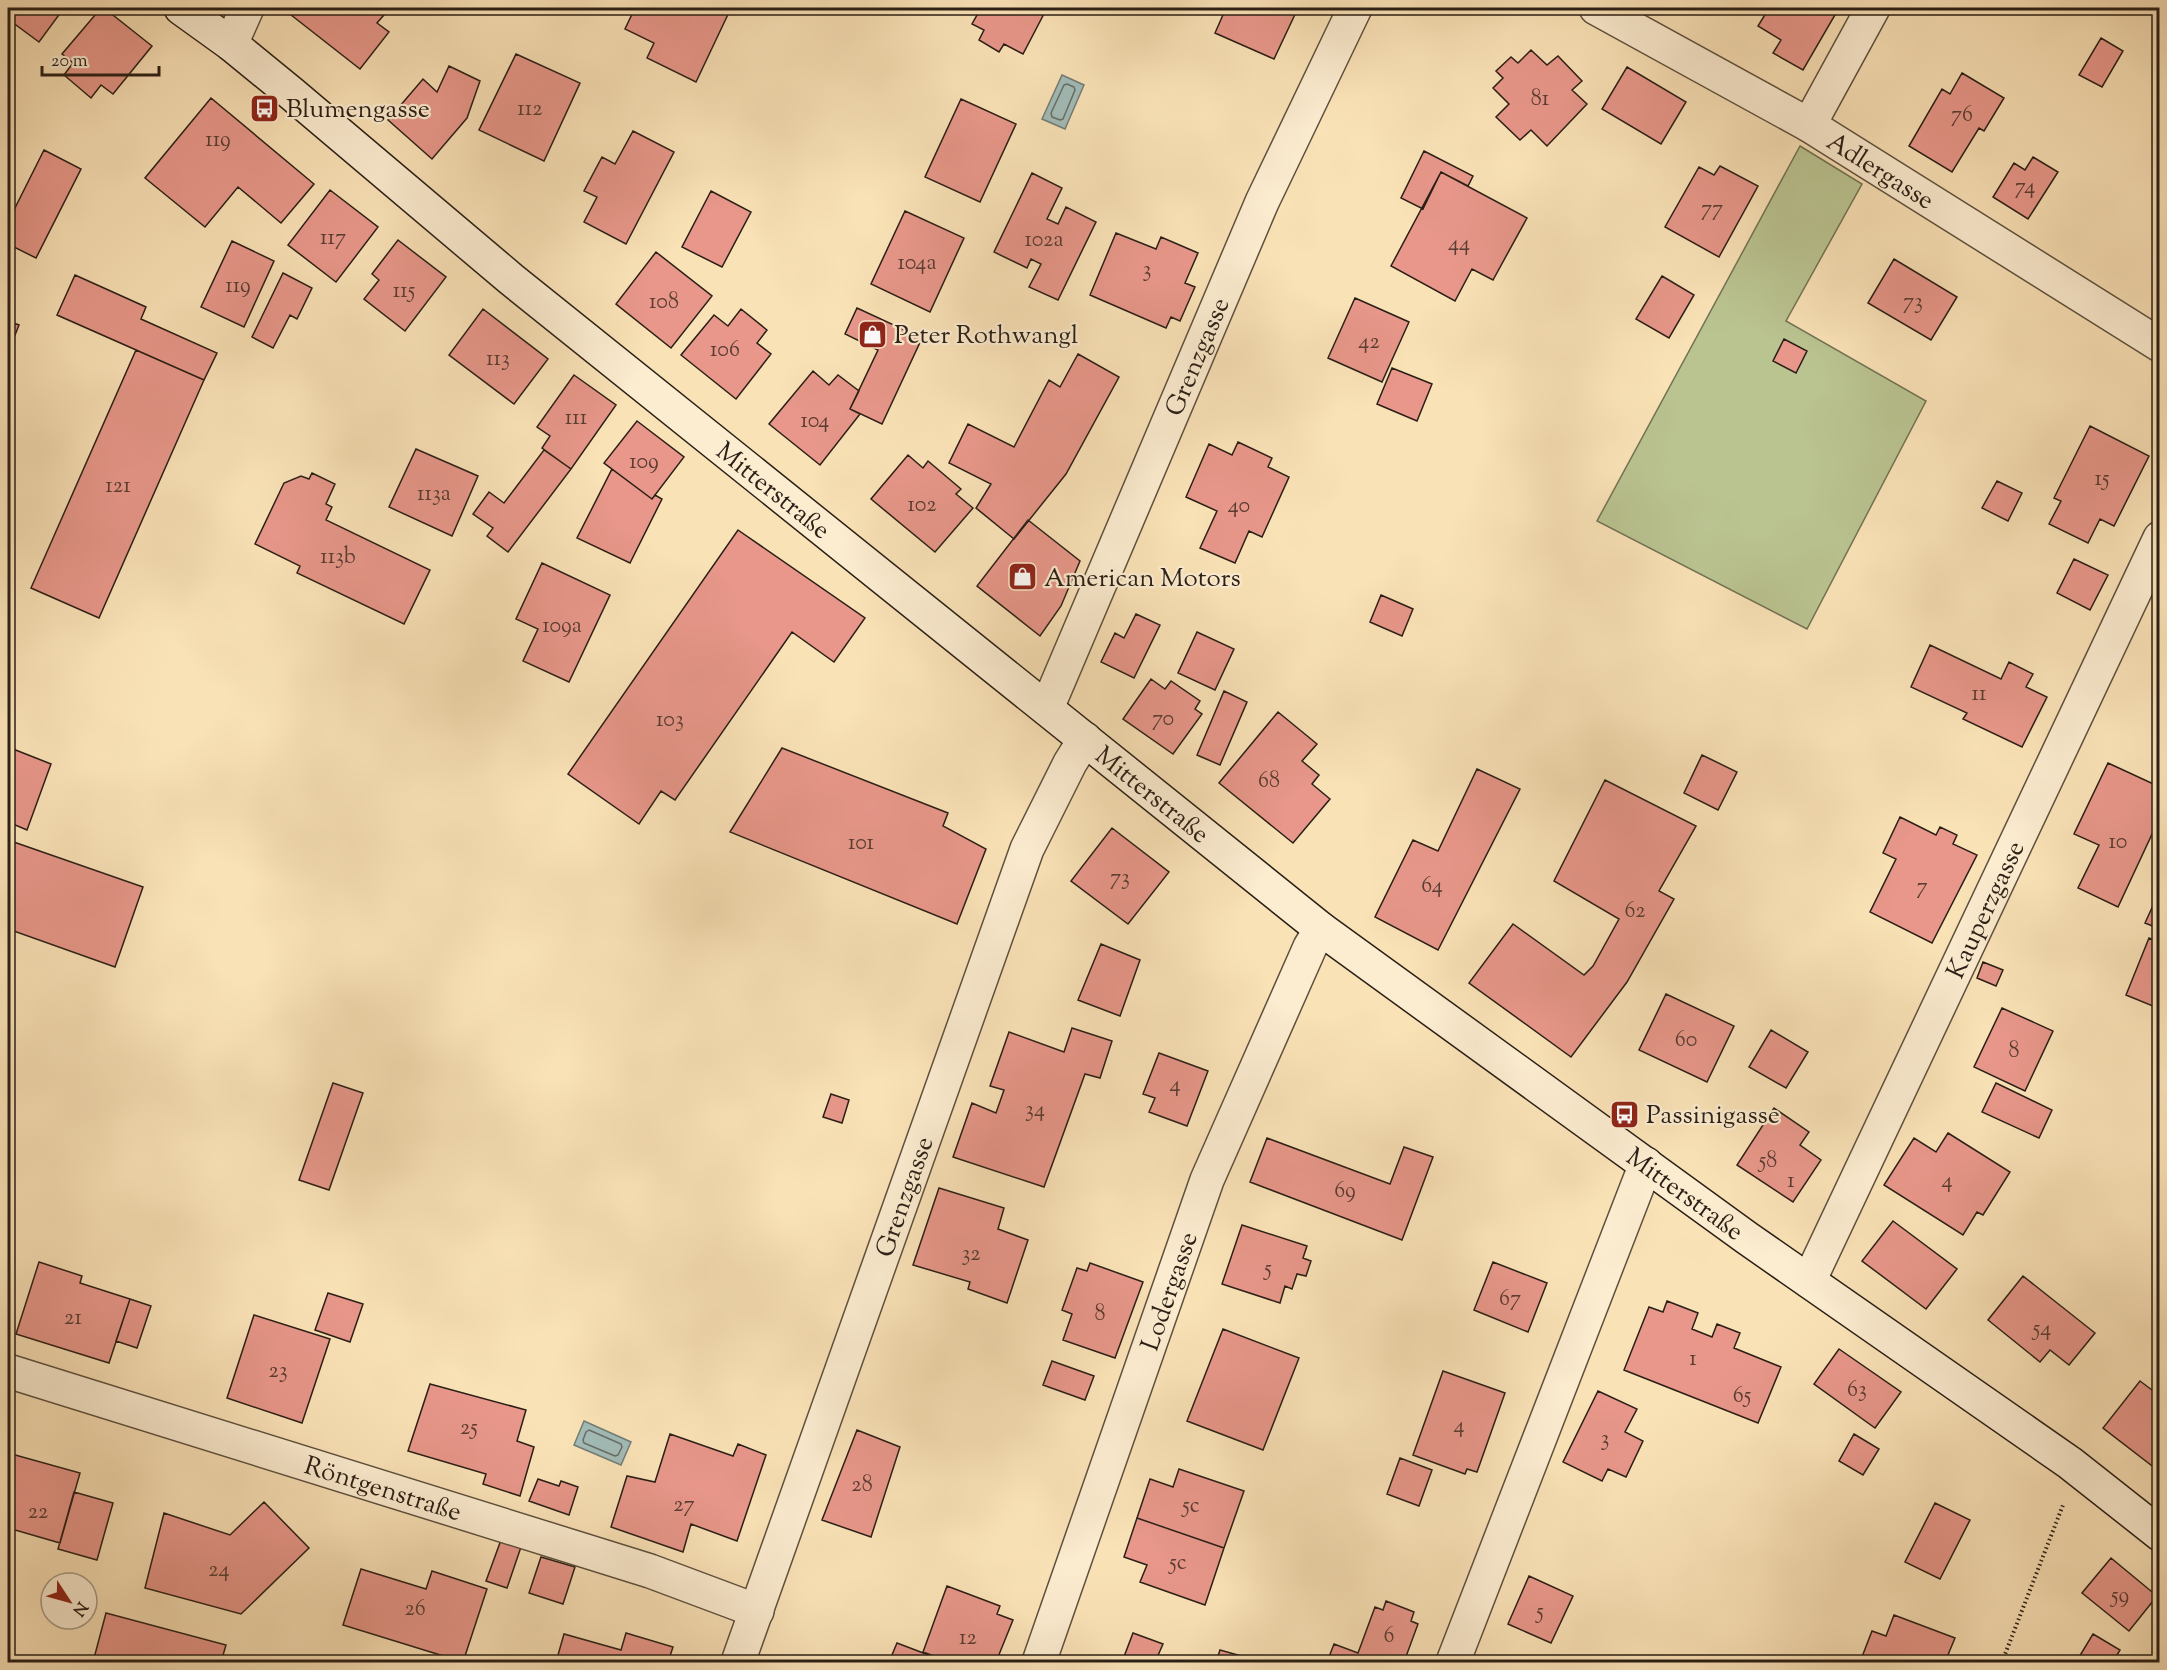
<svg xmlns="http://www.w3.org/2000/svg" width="2167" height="1670" font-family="'Sorts Mill Goudy',serif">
  <rect width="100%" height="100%" fill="#fae2b7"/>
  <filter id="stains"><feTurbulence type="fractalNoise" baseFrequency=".00333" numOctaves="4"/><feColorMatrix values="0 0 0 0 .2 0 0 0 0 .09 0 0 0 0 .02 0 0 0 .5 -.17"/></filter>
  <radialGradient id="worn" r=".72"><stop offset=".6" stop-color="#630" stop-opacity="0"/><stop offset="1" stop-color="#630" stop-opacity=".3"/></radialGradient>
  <path fill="#bac491" stroke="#727254" stroke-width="1.5" d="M1800 146 1862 184 1786 321 1926 401 1807 629 1597 521Z"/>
  <path fill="#a2bcb8" stroke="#727d77" stroke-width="1.5" d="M1062 75 1084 85 1065 129 1042 119Z
    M584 1421 631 1442 621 1465 574 1445Z"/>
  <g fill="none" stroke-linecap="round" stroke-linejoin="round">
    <path stroke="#666e67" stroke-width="1.5" d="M1067 84 1074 87 1075 90 1063 119 1060 120 1052 117 1051 113 1064 85Z
      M589 1430 621 1444 622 1447 618 1455 615 1456 584 1443 583 1440 586 1432Z"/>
  </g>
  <path fill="#e8978a" stroke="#2a1f16" stroke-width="1.5" d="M10 8H64L39 42 8 19 14 10Z
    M101 8H104L152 46 113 94 101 85 91 98 64 75 73 63 62 54Z
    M289 8H390L377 23 389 32 360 69 286 11Z
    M635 8H731L696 82 647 58 654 43 625 29Z
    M981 8H1047L1023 54 1004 44 999 52 979 40 984 30 972 24Z
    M1226 8H1298L1274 59 1215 33Z
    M1769 8H1839L1803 70 1773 53 1781 40 1758 26Z
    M2101 38 2123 51 2102 87 2079 75Z
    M1531 50 1547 65 1558 56 1582 81 1572 90 1587 104 1547 146 1531 130 1520 140 1496 117 1509 104 1493 88 1503 78 1496 71 1511 57 1518 63Z
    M516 54 580 83 544 161 479 130Z
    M449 66 480 81 467 118 432 159 388 120 423 79 437 92Z
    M1627 67 1686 102 1661 144 1602 109Z
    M1962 73 2004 98 1984 131 1979 128 1952 172 1909 146 1942 89 1950 94Z
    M211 98 314 184 281 223 238 187 205 227 145 178Z
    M961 99 1016 124 980 202 925 177Z
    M633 131 674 152 626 244 584 222 597 197 584 191 602 157 615 164Z
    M44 150 81 169 36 258 8 244V222Z
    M1424 151 1473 176 1468 186 1441 172 1423 209 1401 198Z
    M2033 157 2058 172 2028 219 1993 197 2014 163 2025 170Z
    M1720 166 1758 186 1719 257 1665 227 1699 167 1714 175Z
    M1441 172 1527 218 1493 280 1472 269 1455 301 1391 266Z
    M1032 173 1062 188 1047 219 1058 224 1066 207 1096 222 1058 300 1029 287 1041 264 1031 259 1027 268 994 252Z
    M330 190 378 227 336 282 288 245Z
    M711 191 751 212 722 267 682 247Z
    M905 211 964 238 930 312 871 284Z
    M1116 233 1156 249 1161 237 1198 253 1185 283 1195 287 1180 321 1171 317 1166 328 1090 295Z
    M398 240 446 277 405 331 364 299 379 280 372 274Z
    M232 241 274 261 244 327 201 307Z
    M656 252 712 296 671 348 616 304Z
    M1894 259 1957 297 1931 340 1868 303Z
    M283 273 312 288 297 319 290 315 273 348 252 337Z
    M75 275 146 307 141 319 217 353 204 380 57 315Z
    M1662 276 1694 295 1669 338 1636 319Z
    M1355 298 1409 322 1382 382 1328 358Z
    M857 308 922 338 882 424 850 409 878 350 845 334Z
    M483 309 548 359 514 404 449 355Z
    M741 309 767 330 757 343 771 354 736 399 681 355 714 315 728 326Z
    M8 321 19 325 8 353Z
    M1784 339 1807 351 1796 373 1773 361Z
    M136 350 204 380 99 618 31 588Z
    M1078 354 1119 377 1066 474 1014 539 976 508 991 484 949 463 968 424 1014 447 1049 380 1060 387Z
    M1392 368 1432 384 1417 421 1377 404Z
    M813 371 829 385 838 375 859 391 850 409 860 414 820 465 769 424Z
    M574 375 616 405 571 469 542 448 550 436 537 427Z
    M637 421 684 457 652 499 604 463Z
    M2090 426 2149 456 2114 526 2100 519 2088 543 2049 524 2061 501 2054 498Z
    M1238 442 1272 458 1268 467 1289 477 1262 537 1249 531 1235 563 1200 548 1217 511 1186 497 1209 444 1232 455Z
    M416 449 478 476 452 536 389 507Z
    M544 450 571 469 508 552 487 536 493 528 473 514 489 492 504 503Z
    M908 455 923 468 928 461 961 489 956 494 973 508 935 552 871 499Z
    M612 469 652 499 655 495 662 499 630 563 577 538Z
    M312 473 335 484 326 504 332 507 326 520 430 570 404 624 297 573 300 566 255 544 284 483 301 476 309 479Z
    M1997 481 2022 493 2008 521 1982 508Z
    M1028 520 1080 561 1061 606 1040 636 977 586Z
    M738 530 865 618 834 662 792 632 675 800 661 791 639 824 568 774Z
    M2074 559 2108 575 2090 610 2057 593Z
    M542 563 610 595 569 682 523 661 538 629 516 619Z
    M1381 595 1413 609 1402 636 1370 622Z
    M1136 614 1160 625 1134 678 1101 662 1115 633 1124 638Z
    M1197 632 1234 649 1215 690 1178 673Z
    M1930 645 2001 679 2009 662 2033 674 2026 687 2047 697 2022 747 1963 719 1967 713 1911 687Z
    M1151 679 1165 689 1171 681 1200 701 1195 709 1202 714 1173 754 1123 719Z
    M1224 691 1247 702 1220 765 1197 755Z
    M1278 712 1317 744 1302 761 1319 775 1312 784 1330 799 1293 843 1219 783Z
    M8 747 51 764 27 830 8 822Z
    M782 748 948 813 943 826 986 849 957 924 730 832Z
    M1702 755 1737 772 1718 810 1684 793Z
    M2108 763 2160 787V817L2118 907 2078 888 2099 845 2074 834Z
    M1477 769 1520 789 1438 950 1375 917 1413 840 1438 851Z
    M1605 780 1696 826 1659 891 1674 899 1627 982 1571 1057 1469 983 1513 924 1584 975 1593 966 1619 919 1554 881Z
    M1900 817 1936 835 1940 827 1957 835 1953 844 1977 855 1932 943 1870 912 1896 859 1883 853Z
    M1112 828 1169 872 1128 924 1071 881Z
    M8 840 143 887 115 967 8 929Z
    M2160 890V929L2145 923Z
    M2149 938 2160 943V1009L2126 995Z
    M1101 944 1140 960 1120 1016 1078 1000Z
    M1983 962 2003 970 1996 986 1977 978Z
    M1666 994 1734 1026 1707 1082 1639 1050Z
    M2002 1008 2053 1031 2025 1091 1974 1067Z
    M1072 1028 1112 1041 1100 1078 1085 1074 1044 1187 953 1157 972 1103 996 1113 1004 1090 990 1086 1009 1032 1064 1052Z
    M1771 1030 1808 1052 1786 1088 1749 1067Z
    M1159 1053 1208 1071 1187 1126 1149 1112 1155 1098 1143 1094Z
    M333 1083 363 1093 329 1190 299 1180Z
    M1996 1083 2052 1110 2039 1138 1982 1112Z
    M831 1094 849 1100 842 1123 823 1117Z
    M1774 1108 1809 1132 1800 1145 1821 1160 1793 1202 1737 1165Z
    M1948 1133 2010 1172 1983 1215 1977 1212 1963 1235 1884 1185 1914 1138 1936 1152Z
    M1267 1138 1390 1184 1404 1147 1433 1157 1402 1240 1250 1182Z
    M939 1188 1004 1208 998 1229 1028 1240 1007 1303 968 1289 970 1282 913 1265Z
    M1893 1221 1957 1269 1926 1309 1862 1261Z
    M1242 1225 1307 1246 1303 1258 1311 1261 1306 1276 1297 1274 1292 1289 1285 1286 1280 1303 1222 1284Z
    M39 1262 82 1276 80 1283 130 1299 109 1363 16 1334Z
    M1493 1262 1547 1283 1528 1332 1474 1310Z
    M1090 1263 1143 1282 1115 1358 1063 1340 1072 1314 1062 1310 1077 1268 1087 1271Z
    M2023 1276 2095 1333 2069 1365 2050 1350 2040 1362 1988 1320Z
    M328 1293 363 1304 350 1342 315 1330Z
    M130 1299 151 1306 137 1348 116 1341Z
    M1667 1301 1698 1313 1692 1329 1712 1337 1717 1324 1740 1333 1734 1348 1781 1367 1758 1423 1624 1370 1649 1307 1663 1312Z
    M254 1315 330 1339 302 1423 227 1398Z
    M1223 1329 1299 1358 1263 1450 1187 1421Z
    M1839 1349 1901 1392 1875 1428 1814 1384Z
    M1052 1361 1094 1376 1085 1400 1043 1385Z
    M1443 1371 1505 1393 1477 1472 1467 1469 1465 1474 1413 1455Z
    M2140 1381 2160 1396V1472L2103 1428Z
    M430 1384 526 1410 517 1441 534 1447 520 1496 483 1484 486 1474 408 1451Z
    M1598 1391 1637 1409 1625 1432 1643 1441 1626 1477 1608 1469 1602 1481 1563 1462Z
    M857 1430 900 1447 871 1537 822 1520Z
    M670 1434 733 1456 738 1444 766 1455 737 1541 691 1524 683 1552 611 1527 627 1476 655 1482Z
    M1854 1434 1879 1449 1863 1475 1839 1461Z
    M8 1453 80 1473 60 1543 8 1528Z
    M1400 1458 1432 1470 1419 1506 1387 1494Z
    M1179 1469 1244 1491 1224 1548 1137 1518 1150 1479 1173 1487Z
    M538 1479 559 1486 561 1481 578 1487 569 1515 529 1501Z
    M74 1492 113 1503 97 1560 58 1549Z
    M264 1502 309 1548 241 1614 145 1588 164 1513 230 1535Z
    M1935 1503 1970 1520 1940 1579 1905 1562Z
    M1137 1518 1224 1548 1205 1605 1140 1582 1147 1565 1124 1557Z
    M501 1540 521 1547 507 1588 486 1581Z
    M541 1557 575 1567 563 1604 529 1593Z
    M2111 1558 2157 1596 2129 1631 2082 1593Z
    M361 1569 426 1589 432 1571 487 1589 463 1662 343 1625Z
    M1529 1576 1573 1596 1551 1643 1508 1624Z
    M947 1586 1000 1606 997 1614 1013 1620 996 1662H950L923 1652Z
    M1386 1601 1414 1612 1411 1621 1418 1624 1404 1662H1344L1329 1657 1334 1644 1358 1653 1375 1607 1383 1610Z
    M106 1613 226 1645 221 1662H93Z
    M1894 1615 1955 1638 1945 1662H1860L1872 1631 1886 1636Z
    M626 1633 673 1647 668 1662H556L564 1634 621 1650Z
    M1133 1633 1163 1644 1156 1660 1162 1662H1122Z
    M2093 1634 2120 1650 2113 1662H2076Z
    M897 1643 939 1659 938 1662H889Z
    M1220 1650 1252 1659 1251 1662H1216Z"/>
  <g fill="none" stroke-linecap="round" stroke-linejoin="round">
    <defs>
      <g id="minor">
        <path id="s1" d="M1596 8 1809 125 2160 345"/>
        <path d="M231 44 247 8"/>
        <path d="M1809 125 1873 8"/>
        <path id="s2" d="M1047 708 1262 202 1355 8"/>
        <path id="s3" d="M1809 1281 2160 538"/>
        <path id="s4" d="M8 1371 650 1571 757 1611"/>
        <path id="s5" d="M738 1662 1027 849 1070 763 1085 739"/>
        <path id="s6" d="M1039 1662 1207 1180 1310 947 1321 929"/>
        <path d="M1453 1662 1646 1164"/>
      </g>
      <g id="secondary">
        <path id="s7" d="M181 8 231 44 291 93 511 279 1321 929 1747 1238 2070 1463 2160 1534"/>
      </g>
    </defs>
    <use href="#minor" stroke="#5e503e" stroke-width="36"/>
    <use href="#secondary" stroke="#2a1f16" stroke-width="36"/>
    <path stroke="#2a1f16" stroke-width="4" stroke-dasharray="1.5 3" stroke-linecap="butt" d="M2002 1662 2063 1505"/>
    <use href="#minor" stroke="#fcecd0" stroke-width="33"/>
    <use href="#secondary" stroke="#fcecd0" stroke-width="33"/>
  </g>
  <defs>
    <symbol id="bus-square" viewBox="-11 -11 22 22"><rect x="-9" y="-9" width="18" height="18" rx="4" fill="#8f2418" stroke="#fcecd0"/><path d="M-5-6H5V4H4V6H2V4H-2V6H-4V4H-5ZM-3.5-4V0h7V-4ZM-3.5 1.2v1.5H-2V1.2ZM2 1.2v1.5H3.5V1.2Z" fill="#fff"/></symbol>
    <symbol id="shop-square" viewBox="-11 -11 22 22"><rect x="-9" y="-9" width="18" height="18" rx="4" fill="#8f2418" stroke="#fcecd0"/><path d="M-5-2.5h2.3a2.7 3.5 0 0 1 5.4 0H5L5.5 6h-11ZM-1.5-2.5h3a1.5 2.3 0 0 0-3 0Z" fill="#fff"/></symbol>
  </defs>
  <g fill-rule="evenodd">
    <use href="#bus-square" x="248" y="92" width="33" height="33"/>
    <use href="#shop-square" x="856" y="318" width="33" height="33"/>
    <use href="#shop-square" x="1006" y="560" width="33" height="33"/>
    <use href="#bus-square" x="1608" y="1098" width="33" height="33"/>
  </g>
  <g text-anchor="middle" stroke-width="4.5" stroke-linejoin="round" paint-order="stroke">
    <g font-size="22" fill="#5a3d33">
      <text x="1540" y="105">81</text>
      <text x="530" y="115">112</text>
      <text x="1962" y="121">76</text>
      <text x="218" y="146">119</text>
      <text x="2025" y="193">74</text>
      <text x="1712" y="215">77</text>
      <text x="333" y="244">117</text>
      <text x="1044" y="246">102a</text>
      <text x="1459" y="250">44</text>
      <text x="917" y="269">104a</text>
      <text x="1147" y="276">3</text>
      <text x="238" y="292">119</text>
      <text x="404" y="297">115</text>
      <text x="664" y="308">108</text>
      <text x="1913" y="308">73</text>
      <text x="1369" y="348">42</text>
      <text x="725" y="356">106</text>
      <text x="498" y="365">113</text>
      <text x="576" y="424">111</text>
      <text x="815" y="427">104</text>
      <text x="644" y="468">109</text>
      <text x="2102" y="485">15</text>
      <text x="118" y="492">121</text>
      <text x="434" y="500">113a</text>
      <text x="922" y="511">102</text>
      <text x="1239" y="512">40</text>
      <text x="338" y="563">113b</text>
      <text x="562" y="632">109a</text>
      <text x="1979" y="700">11</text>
      <text x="1163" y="725">70</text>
      <text x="670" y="726">103</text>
      <text x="1269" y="787">68</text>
      <text x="2118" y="848">10</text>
      <text x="861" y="849">101</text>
      <text x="1120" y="884">73</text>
      <text x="1432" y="892">64</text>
      <text x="1922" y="893">7</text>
      <text x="1635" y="917">62</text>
      <text x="1686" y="1046">60</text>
      <text x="2014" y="1057">8</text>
      <text x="1175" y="1091">4</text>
      <text x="1035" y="1116">34</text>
      <text x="1768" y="1167">58</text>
      <text x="1791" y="1187">1</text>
      <text x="1947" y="1187">4</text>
      <text x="1345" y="1197">69</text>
      <text x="971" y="1260">32</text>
      <text x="1268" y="1275">5</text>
      <text x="1510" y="1305">67</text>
      <text x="1100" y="1320">8</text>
      <text x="73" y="1324">21</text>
      <text x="2042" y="1335">54</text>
      <text x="1693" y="1365">1</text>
      <text x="278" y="1377">23</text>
      <text x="1857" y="1396">63</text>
      <text x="1742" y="1402">65</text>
      <text x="1459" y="1432">4</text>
      <text x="469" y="1434">25</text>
      <text x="1605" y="1445">3</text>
      <text x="862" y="1491">28</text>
      <text x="684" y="1511">27</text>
      <text x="1191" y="1512">5c</text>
      <text x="38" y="1518">22</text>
      <text x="1178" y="1569">5c</text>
      <text x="219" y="1576">24</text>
      <text x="2120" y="1602">59</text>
      <text x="415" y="1615">26</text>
      <text x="1540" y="1618">5</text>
      <text x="1389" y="1642">6</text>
      <text x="968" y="1644">12</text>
    </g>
    <g font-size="26" fill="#2a1f16" stroke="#fcecd0" text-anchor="start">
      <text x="286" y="117">Blumengasse</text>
      <text x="894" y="343">Peter Rothwangl</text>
      <text x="1044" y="586">American Motors</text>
      <text x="1646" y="1123">Passinigasse</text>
    </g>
    <g font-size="26" fill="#2a1f16" stroke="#fcecd0">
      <text dy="9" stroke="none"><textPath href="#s1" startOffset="328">Adlergasse</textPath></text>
      <text dy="9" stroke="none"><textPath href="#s2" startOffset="382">Grenzgasse</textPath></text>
      <text dy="9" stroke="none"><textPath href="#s7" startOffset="764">Mitterstraße</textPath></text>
      <text dy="9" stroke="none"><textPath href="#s7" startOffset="1250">Mitterstraße</textPath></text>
      <text dy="9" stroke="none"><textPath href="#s3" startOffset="411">Kauperzgasse</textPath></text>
      <text dy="9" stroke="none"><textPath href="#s7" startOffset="1916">Mitterstraße</textPath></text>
      <text dy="9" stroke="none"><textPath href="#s5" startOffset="494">Grenzgasse</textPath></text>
      <text dy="9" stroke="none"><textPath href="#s6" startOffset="393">Lodergasse</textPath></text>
      <text dy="9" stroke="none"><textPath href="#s4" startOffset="393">Röntgenstraße</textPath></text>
    </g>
  </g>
  <rect width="2167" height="1670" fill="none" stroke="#fae2b7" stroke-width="30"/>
  <rect x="9" y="9" width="2149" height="1652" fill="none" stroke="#2a1f16" stroke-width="3"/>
  <rect x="15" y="15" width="2137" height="1640" fill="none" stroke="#2a1f16" stroke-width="1.5"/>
  <g transform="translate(69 1601) rotate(126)"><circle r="28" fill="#fcecd0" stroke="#a89a86" stroke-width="1.5"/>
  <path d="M0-4.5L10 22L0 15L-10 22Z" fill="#8f2418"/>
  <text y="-9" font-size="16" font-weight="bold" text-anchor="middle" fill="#2a1f16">N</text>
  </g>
  <path d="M42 66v9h117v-9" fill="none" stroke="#2a1f16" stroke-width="3"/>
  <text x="51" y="66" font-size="18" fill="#2a1f16" stroke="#fcecd0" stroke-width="4.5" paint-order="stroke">20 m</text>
  <rect width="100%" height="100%" filter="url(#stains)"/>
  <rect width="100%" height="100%" fill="url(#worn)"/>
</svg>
